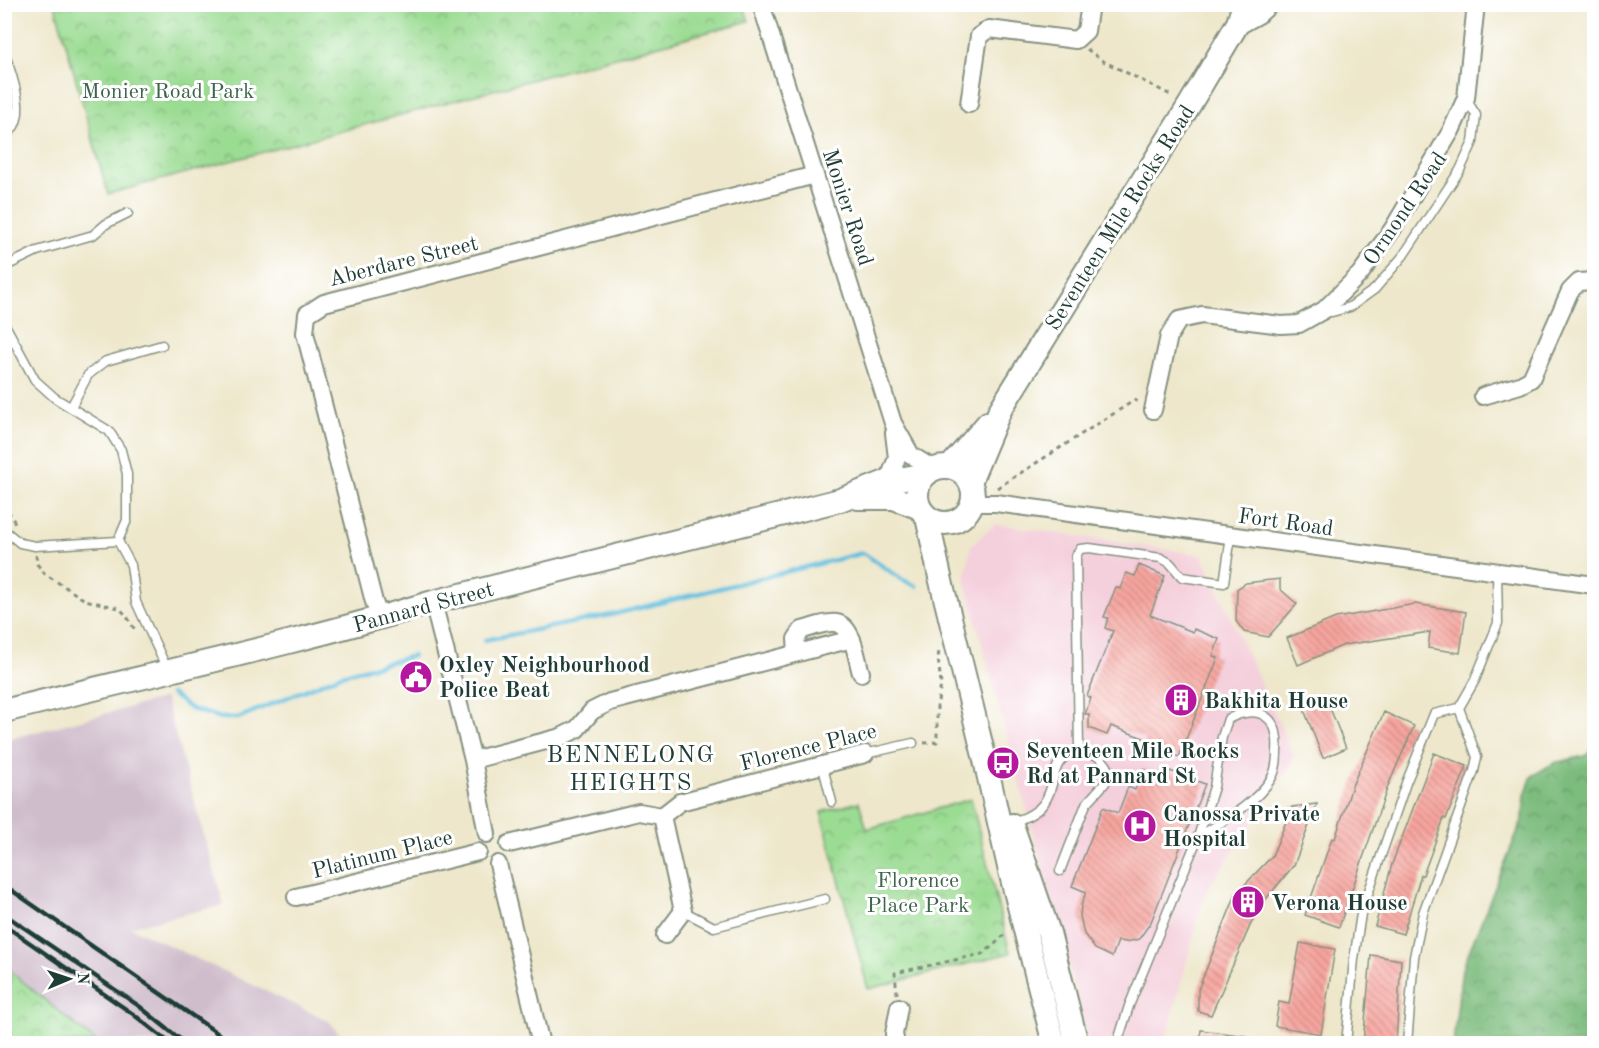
<svg xmlns="http://www.w3.org/2000/svg" width="1599" height="1048" font-family="'Old Standard TT',serif">
  <defs>
    <pattern id="forest-crowns" width="20" height="18" patternUnits="userSpaceOnUse" patternTransform="scale(1.5)"><rect width="20" height="18" fill="#7cbc7d"/><path d="M2 6a3 3 0 1 1 6 0M12 15a3 3 0 1 1 6 0" fill="none" stroke="#659a67"/></pattern>
    <pattern id="park-crowns" width="20" height="18" patternUnits="userSpaceOnUse" patternTransform="scale(1.5)"><rect width="20" height="18" fill="#9bdc93"/><path d="M2 6a3 3 0 1 1 6 0M12 15a3 3 0 1 1 6 0" fill="none" stroke="#7eb479"/></pattern>
    <pattern id="building-back-hatch" width="6" height="6" patternUnits="userSpaceOnUse" patternTransform="scale(1.5)"><rect width="6" height="6" fill="#f8a59f"/><path d="M-1 5l2 2M0 0l6 6M5-1l2 2" fill="none" stroke="#c88882"/></pattern>
  </defs>
  <rect width="100%" height="100%" fill="#fff"/>
  <filter id="ink" filterUnits="userSpaceOnUse"><feTurbulence type="fractalNoise" baseFrequency=".0167" numOctaves="2"/><feDisplacementMap in="SourceGraphic" scale="12" xChannelSelector="R" yChannelSelector="G"/><feConvolveMatrix kernelMatrix="1 2 1 2 8 2 1 2 1" color-interpolation-filters="sRGB"/></filter>
  <filter id="wash" filterUnits="userSpaceOnUse"><feTurbulence type="fractalNoise" baseFrequency=".008" numOctaves="4" result="noise"/><feDisplacementMap in="SourceGraphic" scale="24" xChannelSelector="R" yChannelSelector="G"/><feGaussianBlur stdDeviation="1.35" result="paint"/><feColorMatrix in="noise" values="0 0 0 0 0 0 0 0 0 0 0 0 0 0 0 0 0 1.4 0 .05"/><feComposite in="paint" operator="in"/></filter>
  <g filter="url(#wash)">
    <rect width="100%" height="100%" fill="#eee7cb"/>
    <path fill="#f4cfdc" d="M995 524 1202 555 1295 758 1205 893 1165 1043H1089L965 580 971 545Z"/>
    <path fill="#d0bdcc" d="M165 698 224 905 130 927 329 1021 347 1043H97L5 967V740Z"/>
    <path fill="url(#forest-crowns)" stroke="#4e7c58" stroke-width="1.5" d="M1594 746V1043H1453L1462 969 1523 818 1525 795 1532 776 1554 763 1588 755Z"/>
    <path fill="url(#park-crowns)" stroke="#5d8c64" stroke-width="1.5" d="M743 4 749 21 108 194 55 5Z
      M971 799 1010 953 868 989 821 812 859 802 867 829Z
      M4 967H5L97 1043H5Z"/>
    <g fill="none" stroke-linecap="round" stroke-linejoin="round">
      <path stroke="#5fbedd" stroke-width="4.5" d="M485 640 611 615 863 553 903 580 916 586
        M171 694 191 709 221 718H238L341 675 413 656"/>
    </g>
    <g id="blocks">
      <path fill="url(#building-back-hatch)" d="M1139 565 1165 576 1150 615 1193 632 1194 629 1219 639 1213 656 1218 658 1179 757 1144 743 1146 739 1111 726 1107 735 1089 728V714H1085L1091 698 1087 696 1113 631 1105 628 1108 618 1104 617 1116 587 1120 589 1126 573 1135 576Z
        M1280 579V589L1297 604 1268 637 1244 632 1236 621 1237 589 1246 583Z
        M1415 604 1466 612 1460 653 1428 648 1430 632 1344 645 1298 665 1287 638 1336 618Z
        M1324 693 1346 748 1323 758 1301 702Z
        M1384 712 1414 726 1388 786 1339 927 1305 915 1332 838 1335 839 1352 786Z
        M1434 753 1467 766 1446 819 1444 818 1423 875H1421L1403 934 1375 926 1392 864Z
        M1143 769 1167 779 1170 771 1205 784 1151 922 1139 939 1126 942 1118 941 1112 957 1095 949 1084 934 1080 916 1081 906 1086 892 1072 886 1103 807 1118 813 1128 787 1135 790Z
        M1317 804 1294 865 1257 910 1211 1015 1198 1011V990L1236 894 1272 856 1292 807Z
        M1300 943 1335 949 1321 1034 1275 1026 1279 1002 1289 1004Z
        M1371 955 1401 960 1396 1044H1363Z
        M1201 1030 1246 1036V1044H1199Z"/>
    </g>
  </g>
  <g filter="url(#ink)">
    <use href="#blocks" fill-opacity="0" stroke="#869280" stroke-width="1.5"/>
    <g fill="none" stroke-linecap="round" stroke-linejoin="round">
      <defs>
        <path id="lane" d="M4 51C11 75 32 120 4 136
          M4 267 37 251 93 235 106 224 128 213
          M1324 310 1332 312 1350 307 1375 289 1403 256 1460 170 1473 142 1476 115 1466 99
          M4 323 35 380 55 398 109 431 121 450 127 474V520L118 541 131 565 136 602 168 671
          M71 407 88 375 106 361 162 345
          M4 530 20 543 35 546 118 541
          M1079 749 1076 556 1080 549 1089 548 1161 558 1170 563 1182 577 1224 583 1231 536
          M865 754 913 743
          M822 764 832 802
          M1012 823C1023 818 1036 814 1044 803 1060 779 1046 762 1079 749L1100 757 1107 766 1105 783 1086 804 1060 871
          M683 911 714 927 825 899
          M1117 1044 1129 1006 1198 837 1214 787 1222 737 1228 719C1260 703 1280 717 1277 752 1277 761 1276 771 1271 779 1255 804 1223 821 1198 837
          M1346 1044 1354 959 1361 914 1406 783 1434 714 1459 708
          M1407 1044 1414 957 1423 913 1474 771 1477 757 1459 708 1475 680 1498 623 1497 573"/>
        <path id="street" d="M761 4 893 423 911 455 934 469
          M969 104 979 36 989 29 1076 40 1086 31 1090 4
          M1483 396 1520 385 1531 379 1570 291 1579 282 1594 281
          M1153 410 1169 336 1179 320 1202 315 1281 325 1299 324 1324 310 1360 274 1392 230 1451 131 1466 98 1476 4
          M888 481 897 458 894 433
          M972 503H996L1594 585
          M433 602 473 760 487 834
          M380 618 374 602 305 333 307 314 324 303 815 175
          M797 653 796 639 802 630C811 628 822 623 831 623 853 620 856 657 861 673
          M473 760 561 737 577 729 592 711 610 702 852 639
          M662 816 683 911 665 935
          M509 844 639 812 662 816 680 802 865 754
          M498 864 541 1044
          M296 897 478 852
          M896 1044 894 1034 899 1007"/>
        <path id="secondary" d="M1238 23 1256 13 1266 4
          M950 467 988 423
          M917 495a28 28 0 1 1 56 0a28 28 0 1 1-56 0Z
          M970 482 1000 410 1190 104 1238 23 1244 4
          M858 498H894L920 508
          M927 517 940 577 985 760 1009 867 1054 1044
          M4 711C147 675 292 645 433 602L840 500 888 481 927 474
          M1012 825 1049 933 1077 1044"/>
      </defs>
      <use href="#lane" stroke="#869280" stroke-width="11"/>
      <use href="#street" stroke="#869280" stroke-width="20"/>
      <use href="#secondary" stroke="#869280" stroke-width="26"/>
      <path stroke="#869280" stroke-width="3" stroke-dasharray="4.5 4.5" stroke-linecap="butt" d="M1087 49 1103 61 1173 96
        M997 488 1135 400 1140 403
        M4 503 15 523
        M36 555 37 564 45 574 85 600 119 608 126 615 135 630
        M924 743 937 742V707L941 685 938 657 939 652
        M897 994 895 973 982 954 993 946 1007 932"/>
      <use href="#lane" stroke="#fff" stroke-width="8"/>
      <use href="#street" stroke="#fff" stroke-width="16"/>
      <use href="#secondary" stroke="#fff" stroke-width="22"/>
      <path stroke="#1f3d34" stroke-width="4.5" d="M4 885 233 1044
        M4 914 139 1006 186 1044
        M4 925 133 1014 171 1044"/>
    </g>
  </g>
  <defs>
    <symbol id="civic-disc" viewBox="-11 -11 22 22"><circle r="9.5" fill="#b5179e" stroke="#fff"/><path d="M-.6-6.5H3V-4.5H.6V-3L4-1V1h2V6H-6V1h2V-1L-.6-3ZM-1.2 2.5V6h2.4V2.5Z" fill="#fff"/></symbol>
    <symbol id="building-disc" viewBox="-11 -11 22 22"><circle r="9.5" fill="#b5179e" stroke="#fff"/><path d="M-4-6H4V6H1V3H-1V6H-4ZM-2.5-4.3h1.7v1.8h-1.7ZM.8-4.3h1.7v1.8H.8ZM-2.5-1h1.7V.8h-1.7ZM.8-1h1.7V.8H.8Z" fill="#fff"/></symbol>
    <symbol id="bus-disc" viewBox="-11 -11 22 22"><circle r="9.5" fill="#b5179e" stroke="#fff"/><path d="M-5-6H5V4H4V6H2V4H-2V6H-4V4H-5ZM-3.5-4V0h7V-4ZM-3.5 1.2v1.5H-2V1.2ZM2 1.2v1.5H3.5V1.2Z" fill="#fff"/></symbol>
    <symbol id="hospital-disc" viewBox="-11 -11 22 22"><circle r="9.5" fill="#b5179e" stroke="#fff"/><path d="M-5-5h3v3.5h4V-5h3V5h-3V1.5h-4V5h-3Z" fill="#fff"/></symbol>
  </defs>
  <g fill-rule="evenodd">
    <use href="#civic-disc" x="397" y="658" width="38" height="38"/>
    <use href="#building-disc" x="1162" y="681" width="38" height="38"/>
    <use href="#bus-disc" x="984" y="744" width="38" height="38"/>
    <use href="#hospital-disc" x="1121" y="807" width="38" height="38"/>
    <use href="#building-disc" x="1229" y="883" width="38" height="38"/>
  </g>
  <g text-anchor="middle" stroke-width="6" stroke-linejoin="round" paint-order="stroke">
    <g font-size="22" fill="#3e654c" stroke="#fff">
      <text x="168" y="98">Monier Road Park</text>
      <text x="918" y="887">Florence<tspan x="918" dy="25">Place Park</tspan></text>
    </g>
    <g font-size="22" fill="#1f3d34" stroke="#fff">
      <text transform="translate(849 207) rotate(72)" y="8">Monier Road</text>
      <text transform="translate(1404 208) rotate(-56)" y="8">Ormond Road</text>
      <text transform="translate(1119 217) rotate(-58)" y="8">Seventeen Mile Rocks Road</text>
      <text transform="translate(403 260) rotate(-14)" y="8">Aberdare Street</text>
      <text transform="translate(1286 521) rotate(8)" y="8">Fort Road</text>
      <text transform="translate(423 606) rotate(-15)" y="8">Pannard Street</text>
      <text transform="translate(808 746) rotate(-14)" y="8">Florence Place</text>
      <text transform="translate(382 853) rotate(-14)" y="8">Platinum Place</text>
    </g>
    <g font-size="22" font-weight="bold" fill="#1f3d34" stroke="#fff" text-anchor="start">
      <text x="439" y="672">Oxley Neighbourhood<tspan x="439" dy="25">Police Beat</tspan></text>
      <text x="1204" y="708">Bakhita House</text>
      <text x="1026" y="758">Seventeen Mile Rocks<tspan x="1026" dy="25">Rd at Pannard St</tspan></text>
      <text x="1163" y="821">Canossa Private<tspan x="1163" dy="25">Hospital</tspan></text>
      <text x="1271" y="910">Verona House</text>
    </g>
    <g font-size="24" letter-spacing="1.5" fill="#1f3d34" stroke="#fff">
      <text x="631" y="762">BENNELONG<tspan x="631" dy="28">HEIGHTS</tspan></text>
    </g>
  </g>
  <rect width="1599" height="1048" fill="none" stroke="#fff" stroke-width="24"/>
  <g transform="translate(69 979) rotate(88)" stroke="#ffffff" stroke-width="4.5" paint-order="stroke">
  <path d="M0-4.5L10 22L0 15L-10 22Z" fill="#1f3d34"/>
  <text y="-9" font-size="16" font-weight="bold" text-anchor="middle" fill="#1f3d34">N</text>
  </g>
</svg>
